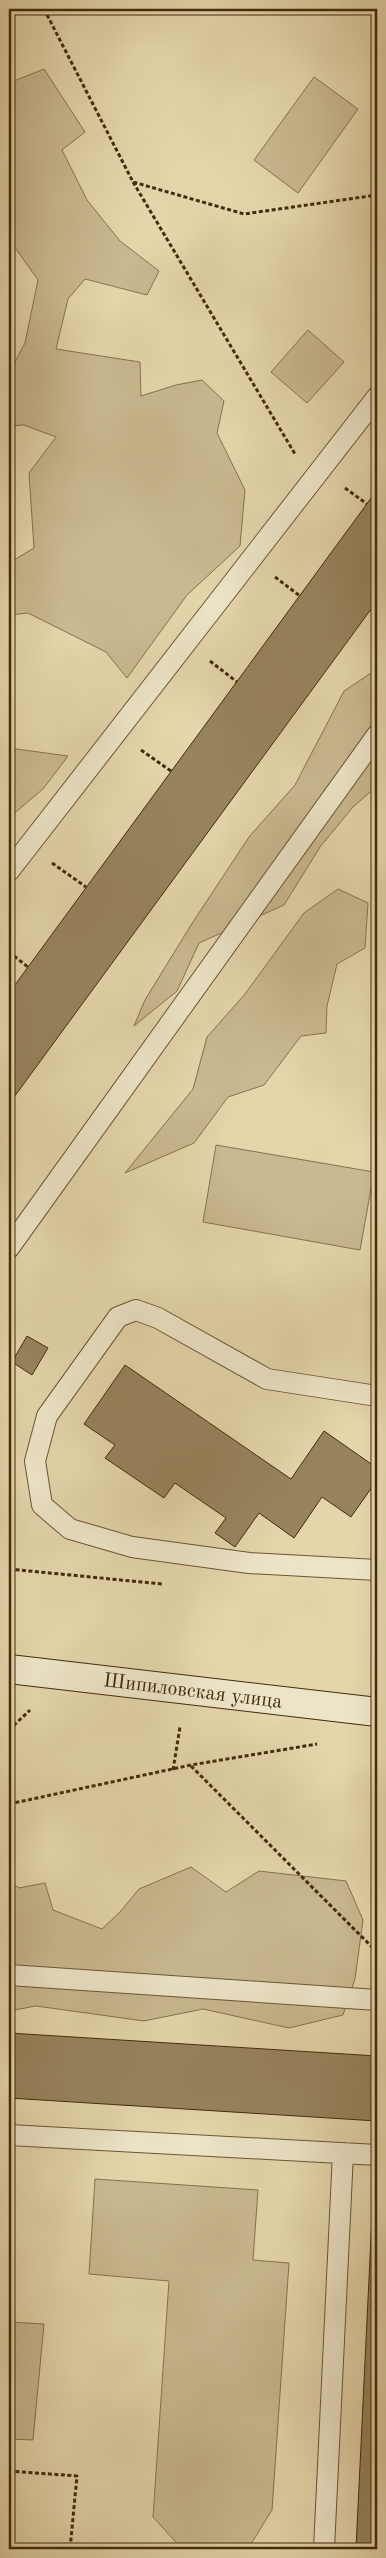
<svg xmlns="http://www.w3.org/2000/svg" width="386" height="2558" font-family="'Old Standard TT',serif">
  <rect width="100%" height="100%" fill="#e4d5ab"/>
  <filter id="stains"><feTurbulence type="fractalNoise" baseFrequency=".004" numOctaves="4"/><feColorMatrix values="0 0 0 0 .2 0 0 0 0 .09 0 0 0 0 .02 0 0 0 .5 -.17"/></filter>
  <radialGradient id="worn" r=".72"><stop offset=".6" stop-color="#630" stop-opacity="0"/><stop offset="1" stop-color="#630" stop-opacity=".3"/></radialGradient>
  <path fill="#c9b890" stroke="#86724e" d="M44 69 85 132 62 150 87 200 120 241 159 271 147 295 85 279 68 299 56 349 140 362 141 396 176 385 202 380 224 401 217 433 245 490 240 546 187 595 127 678 106 652 28 613 9 615V563L34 548 29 473 56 437 24 425 9 426V373L25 343 38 280 9 239V83Z
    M314 77 358 109 298 193 254 160Z
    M308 330 344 362 307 403 271 372Z
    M377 669V786L353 807 320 847 284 905 199 943 177 991 134 1026 145 1000 191 925 249 837 295 785 344 691Z
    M9 748 68 756 43 789 11 816 9 821Z
    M338 889 368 903 365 948 337 964 327 1006 326 1033 301 1036 264 1085 228 1097 194 1143 125 1173 193 1089 207 1037 245 994 304 913Z
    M216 1145 374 1172 360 1250 203 1222Z
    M191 1867 226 1892 259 1871 346 1881 363 1920 355 1979 343 2015 289 2028 203 2009 144 2021 36 2006 9 2011V1882L19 1888 45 1883 53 1910 102 1929 120 1912 139 1889Z
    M95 2179 258 2190 253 2260 289 2263 272 2510 248 2549H182L153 2517 169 2281 89 2274Z
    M9 2322 44 2324 33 2440 9 2439Z"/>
  <path fill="#97835e" stroke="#432b0b" d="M377 490V601L9 1104V993Z
    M27 1336 48 1348 32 1375 12 1362Z
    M125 1365 291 1479 324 1431 377 1468V1480L351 1517 322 1497 294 1538 259 1513 235 1547 215 1533 226 1518 175 1483 164 1498 105 1458 115 1445 84 1424Z
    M9 2033 377 2056V2121L9 2098Z
    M372 2216H377V2549H356Z"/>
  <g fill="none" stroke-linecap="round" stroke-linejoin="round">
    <defs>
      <path id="lane" d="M9 871 377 397
        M9 1248 377 735
        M377 1396 267 1379 158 1318 136 1310 118 1317 47 1416 35 1461 42 1505 70 1529 132 1547 249 1563 377 1570
        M9 1975 377 2000
        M9 2135 377 2155
        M324 2549 343 2153"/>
      <path id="secondary" d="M9 1669 377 1712"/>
    </defs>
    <use href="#lane" stroke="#6b5633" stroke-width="22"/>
    <use href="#secondary" stroke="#432b0b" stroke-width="30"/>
    <path stroke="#432b0b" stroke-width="3" stroke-dasharray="4 2.5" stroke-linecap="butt" d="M44 9 133 182 244 214 377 195
      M133 182 295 454
      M345 488 367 504
      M275 577 300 596
      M210 661 237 682
      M141 750 171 771
      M52 863 86 887
      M9 952 28 967
      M9 1569 162 1584
      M9 1730 30 1710
      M191 1766 377 1952
      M173 1770 180 1727
      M9 1804 191 1765 317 1744
      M9 2471 77 2476 70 2549"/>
    <use href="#lane" stroke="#ede4c8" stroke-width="20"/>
    <use href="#secondary" stroke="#ede4c8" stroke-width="28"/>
  </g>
  <g text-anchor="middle" stroke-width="4" stroke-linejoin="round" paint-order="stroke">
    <g font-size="20" fill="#432b0b" stroke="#ede4c8">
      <text transform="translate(193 1690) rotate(7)" y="7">Шипиловская улица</text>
    </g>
  </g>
  <rect width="386" height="2558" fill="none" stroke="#e4d5ab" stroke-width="30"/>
  <rect x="10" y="10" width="366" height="2538" fill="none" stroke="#432b0b" stroke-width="2.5"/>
  <rect x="15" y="15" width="356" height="2528" fill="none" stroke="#432b0b"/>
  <rect width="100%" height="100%" filter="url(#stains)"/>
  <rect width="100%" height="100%" fill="url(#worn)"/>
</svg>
